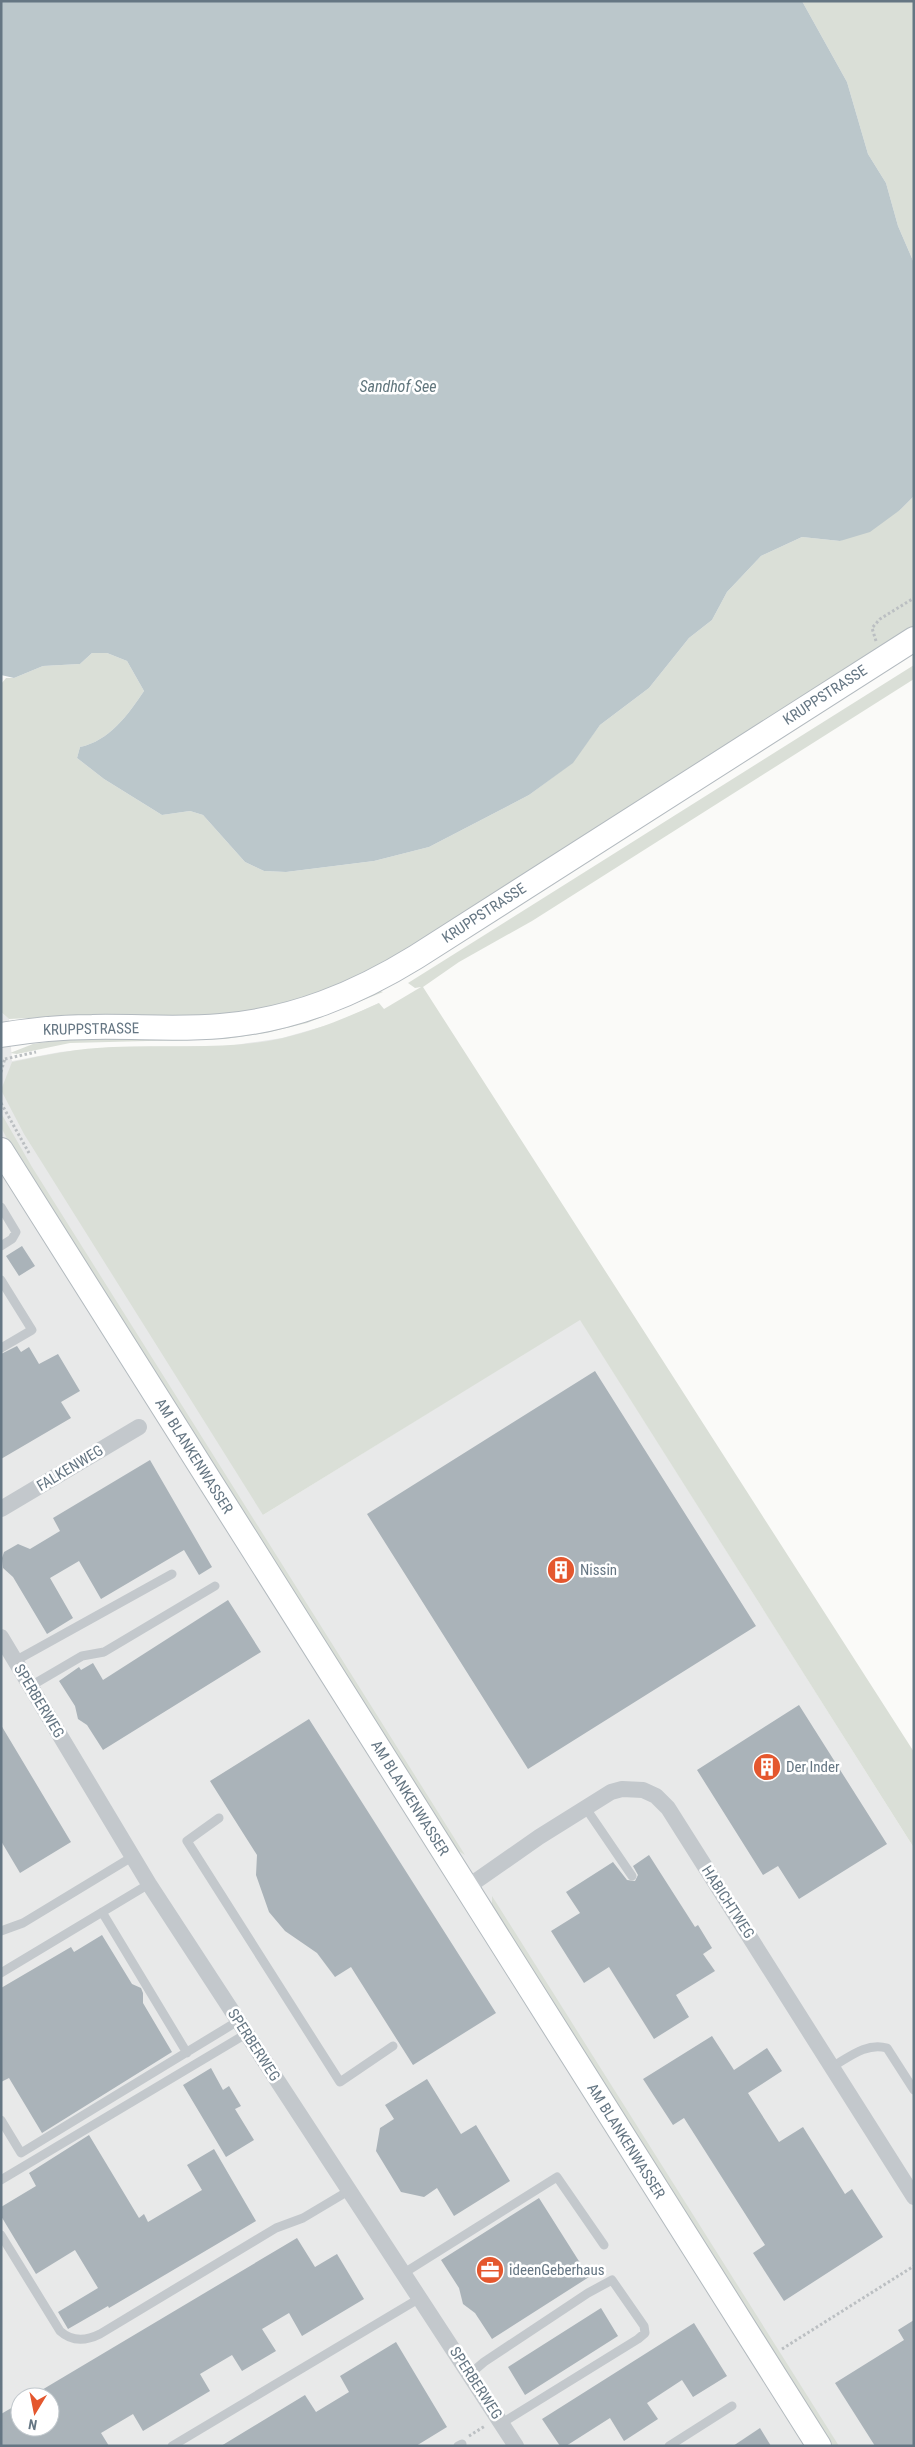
<svg xmlns="http://www.w3.org/2000/svg" width="915" height="2447" font-family="'Roboto Condensed',sans-serif">
  <rect width="100%" height="100%" fill="#fafaf8"/>
  <path fill="#e8e9e9" fill-rule="evenodd" d="M379 1003 263 1515 580 1319 914 1848V2446H1V1012L9 1019 12 1061 60 1052 113 1047 228 1046 282 1038 335 1023ZM20 2397H50V2427H20Z"/>
  <path fill="#dadfd7" d="M802 1H914V263L898 226 886 183 868 154 847 82Z
    M914 496V629L421 943 326 993 275 1008 227 1015 175 1017 92 1015 9 1019 1 1012V684L6 678H14L43 666 80 664 92 653H107L127 661 144 691C128 715 109 741 80 747L77 758 104 779 162 815 190 811 203 815 245 862 264 871 286 872 374 861 429 847 529 795 572 763 600 725 649 688 689 638 712 620 727 592 761 556 802 537 840 541 900 510Z
    M914 665V679L532 921 459 962 423 987 914 1752V1848L580 1320 263 1515 24 1134 1 1090 12 1062C45 1055 79 1048 113 1047 170 1044 227 1051 283 1038 317 1030 348 1017 379 1003L384 1009 421 987 415 988 408 983Z
    M377 990 383 992 307 1023 266 1033 225 1039 70 1043 17 1054 10 1053 33 1044 75 1038 123 1037Z
    M1 1113 32 1167 465 1855 455 1849 11 1147 1 1127Z
    M492 1896 839 2446H830L492 1907Z"/>
  <path fill="#bbc7cb" d="M1 1H802L847 82 868 154 886 183 898 226 914 263V496L900 510 870 532 840 541 802 537 761 556 727 592 712 620 689 638 649 688 600 725 573 763 529 795 429 847 374 861 286 872 264 871 245 862 203 815 190 811 162 815 104 779 77 758 80 747C109 741 128 715 144 691L127 661 107 653H92L80 664 43 666 14 678 1 675Z"/>
  <path fill="#aab3b9" d="M22 1246 35 1266 19 1276 6 1256Z
    M17 1346 21 1352 29 1347 39 1364 58 1354 80 1391 61 1402 71 1418 1 1459V1354Z
    M595 1371 756 1626 528 1769 367 1514Z
    M150 1460 212 1567 199 1575 184 1550 101 1599 79 1561 50 1578 73 1618 47 1634 13 1577 3 1568 2 1558 4 1552 18 1544 30 1549 60 1531 53 1518Z
    M228 1600 261 1652 103 1750 87 1725 78 1719 75 1706 59 1681 79 1667 81 1670 93 1663 103 1680Z
    M799 1705 887 1844 799 1899 778 1866 763 1875 697 1770Z
    M309 1719 496 2013 413 2065 351 1967 335 1977 317 1953 285 1931 269 1912 256 1875 257 1855 210 1781Z
    M1 1725 71 1842 20 1873 1 1841Z
    M649 1855 695 1927 698 1925 712 1948 703 1954 715 1971 676 1995 689 2017 654 2039 609 1967 584 1983 551 1931 580 1913 566 1892 613 1862 627 1880 635 1881 638 1875 633 1866Z
    M102 1935 132 1984 141 1988 143 1993V2003L172 2052 42 2133 9 2078 1 2082V1988L71 1947 74 1952Z
    M712 2036 734 2070 767 2048 782 2071 748 2093 779 2142 803 2127 845 2194 852 2189 883 2237 784 2301 753 2253 765 2245 684 2118 673 2125 643 2079Z
    M211 2068 223 2090 229 2086 241 2106 235 2109 254 2140 226 2157 183 2085Z
    M427 2079 461 2134 476 2125 510 2181 454 2216 437 2188 424 2197 401 2192 376 2151 380 2128 394 2119 385 2105Z
    M89 2135 139 2218 144 2214 148 2222 202 2190 187 2165 214 2149 256 2221 109 2308 108 2306 68 2329 58 2312 98 2288 75 2250 36 2274 1 2216V2207L36 2186 29 2173Z
    M539 2198 589 2277 492 2339 475 2313 463 2304 459 2288 441 2260Z
    M297 2238 315 2267 337 2254 364 2299 302 2336 289 2313 262 2329 276 2351 242 2371 232 2355 200 2374 210 2391 143 2431 133 2414 101 2433 109 2446H1V2414L20 2403V2427H50V2397H30Z
    M601 2308 618 2336 525 2395 508 2367Z
    M914 2320V2446H875L835 2383 904 2340 898 2330Z
    M694 2323 727 2376 693 2397 682 2380 647 2403 658 2419 624 2441 610 2418 566 2446H560L542 2419Z
    M396 2342 447 2427 416 2446H221L305 2395 316 2412 349 2392 340 2376Z
    M760 2428 771 2446H733Z"/>
  <g fill="none" stroke-linecap="round" stroke-linejoin="round">
    <defs>
      <path id="secondary" d="M1 1035C31 1030 62 1027 92 1027 135 1026 178 1030 221 1026 293 1020 356 994 416 957L914 639
        M1 1150 819 2446"/>
    </defs>
    <use href="#secondary" stroke="#b3babf" stroke-width="26"/>
    <path stroke="#bbbfc2" stroke-width="3" stroke-dasharray="2.5 2.5" stroke-linecap="butt" d="M876 641 872 628 880 619 914 598
      M5 1059 36 1052
      M1 1072 5 1058
      M1 1103 29 1153
      M782 2349 914 2266
      M469 2436 485 2426"/>
    <path stroke="#c3c8cc" stroke-width="9" d="M1 1207 16 1232 12 1239 1 1246
      M1 1280 32 1330 1 1348
      M15 1661 172 1574
      M29 1687 82 1656 104 1652 215 1586
      M585 1807 632 1876
      M219 1818 187 1841 340 2082 393 2046
      M102 1912 187 2053
      M1 1931 23 1923 132 1857
      M1 1973 149 1884
      M832 2067C849 2057 867 2042 887 2048L914 2090
      M1 2120 21 2153 238 2021
      M1 2180 246 2034
      M1 2235 60 2331C72 2342 86 2341 100 2334L276 2228 303 2218 350 2190
      M404 2273 557 2177 604 2245
      M470 2374 484 2362 588 2293 612 2280 644 2326 645 2333 638 2339 502 2423
      M172 2446 420 2298
      M458 2446 462 2444
      M669 2446 732 2406"/>
    <path stroke="#c3c8cc" stroke-width="16" d="M1 1509 139 1427
      M1 1637 149 1884 516 2446
      M466 1888 539 1837 611 1792 622 1789 643 1790 656 1796 668 1808 914 2197"/>
    <use href="#secondary" stroke="#fff" stroke-width="24"/>
  </g>
  <defs>
    <symbol id="building-disc" viewBox="-11 -11 22 22"><circle r="9.5" fill="#e4572e" stroke="#fff"/><path d="M-4-6H4V6H1V3H-1V6H-4ZM-2.5-4.3h1.7v1.8h-1.7ZM.8-4.3h1.7v1.8H.8ZM-2.5-1h1.7V.8h-1.7ZM.8-1h1.7V.8H.8Z" fill="#fff"/></symbol>
    <symbol id="office-disc" viewBox="-11 -11 22 22"><circle r="9.5" fill="#e4572e" stroke="#fff"/><path d="M-6-3h4V-5.5h4V-3h4V5H-6ZM-1-4.5V-3h2v-1.5ZM-6 0V1H6V0Z" fill="#fff"/></symbol>
  </defs>
  <g fill-rule="evenodd">
    <use href="#building-disc" x="545" y="1554" width="32" height="32"/>
    <use href="#building-disc" x="751" y="1751" width="32" height="32"/>
    <use href="#office-disc" x="474" y="2254" width="32" height="32"/>
  </g>
  <g text-anchor="middle" stroke-width="5" stroke-linejoin="round" paint-order="stroke">
    <g font-size="15" fill="#657683" stroke="#fff">
      <text transform="translate(825 695) rotate(-33)" y="5">KRUPPSTRASSE</text>
      <text transform="translate(484 913) rotate(-33)" y="5">KRUPPSTRASSE</text>
      <text transform="translate(91 1029) rotate(-1)" y="5">KRUPPSTRASSE</text>
      <text transform="translate(194 1456) rotate(58)" y="5">AM BLANKENWASSER</text>
      <text transform="translate(70 1468) rotate(-31)" y="5">FALKENWEG</text>
      <text transform="translate(39 1701) rotate(59)" y="5">SPERBERWEG</text>
      <text transform="translate(410 1798) rotate(58)" y="5">AM BLANKENWASSER</text>
      <text transform="translate(728 1902) rotate(57)" y="5">HABICHTWEG</text>
      <text transform="translate(254 2045) rotate(57)" y="5">SPERBERWEG</text>
      <text transform="translate(626 2141) rotate(58)" y="5">AM BLANKENWASSER</text>
      <text transform="translate(476 2383) rotate(57)" y="5">SPERBERWEG</text>
    </g>
    <g font-size="15" fill="#657683" stroke="#fff" text-anchor="start">
      <text x="580" y="1575">Nissin</text>
      <text x="786" y="1772">Der Inder</text>
      <text x="509" y="2275">ideenGeberhaus</text>
    </g>
    <g font-size="16" font-style="italic" fill="#60757c" stroke="#fff">
      <text x="398" y="392">Sandhof See</text>
    </g>
  </g>
  <rect width="915" height="2447" fill="none" stroke="#657683" stroke-width="5"/>
  <g transform="translate(35 2412) rotate(190)"><circle r="24" fill="#ffffff" stroke="#c1c8cd"/>
  <path d="M0-4L9 19L0 12L-9 19Z" fill="#e4572e"/>
  <text y="-8" font-size="14" font-weight="bold" text-anchor="middle" fill="#657683">N</text>
  </g>
</svg>
